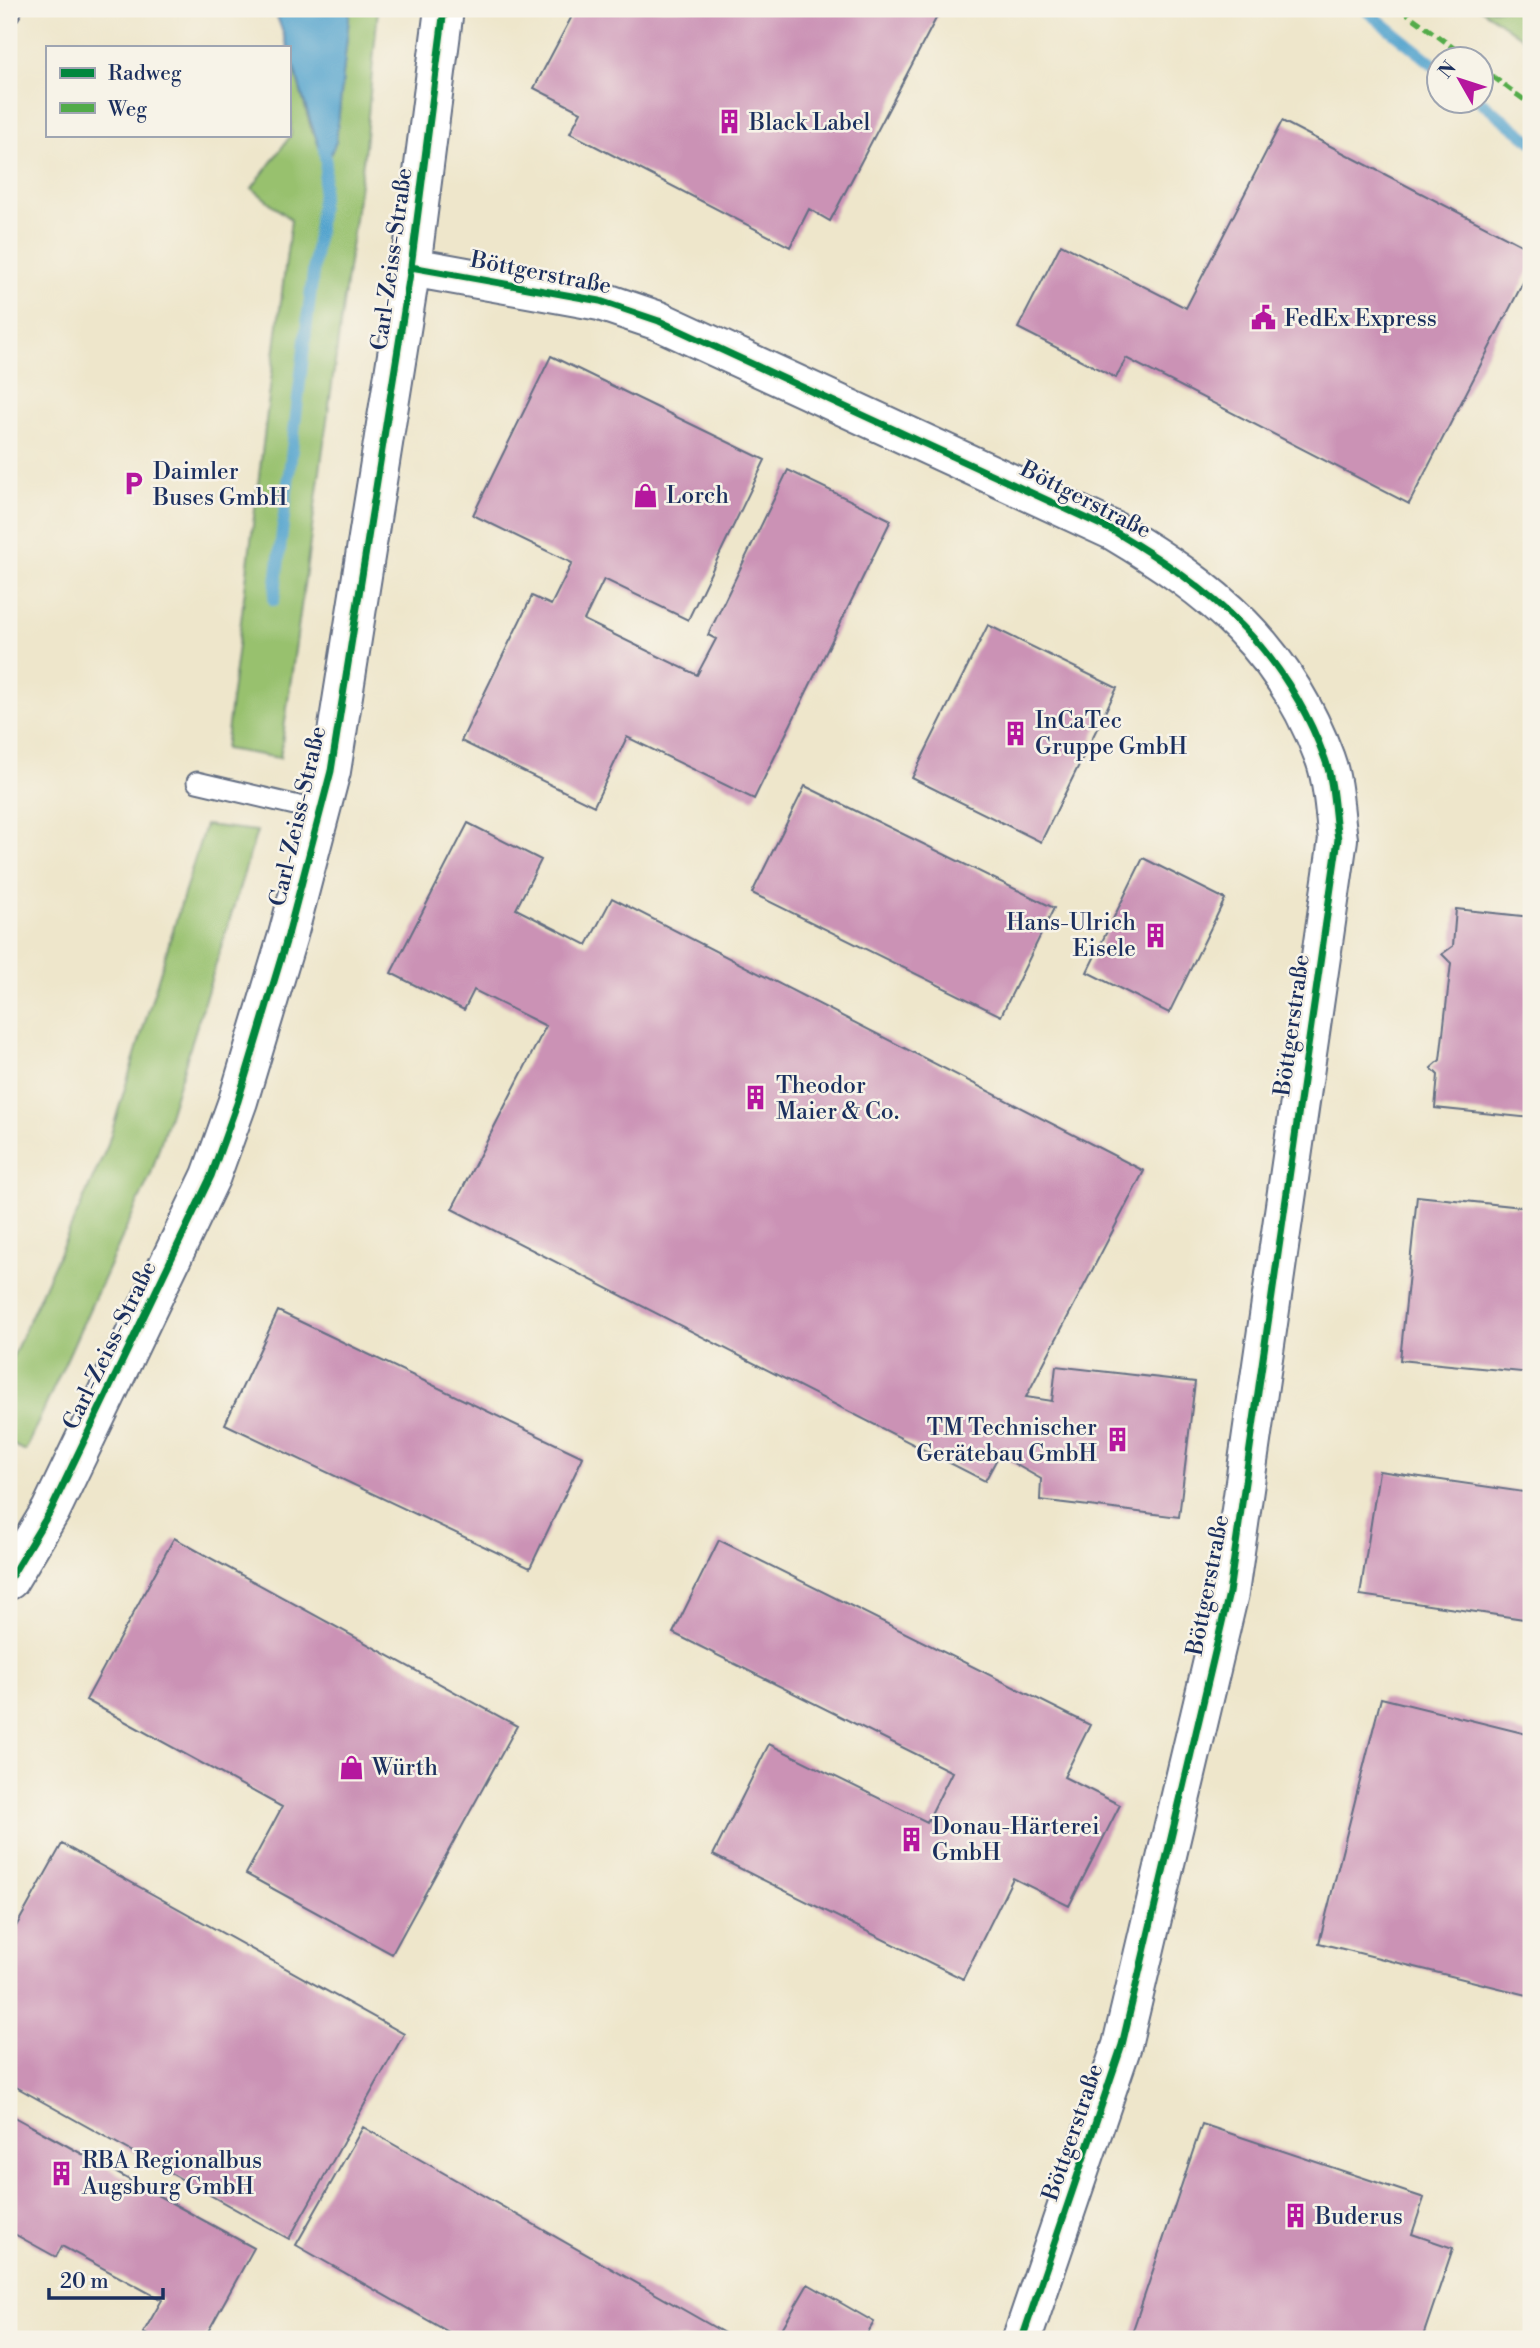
<svg xmlns="http://www.w3.org/2000/svg" width="1540" height="2348" font-family="'Libre Bodoni',serif">
  <rect width="100%" height="100%" fill="#f7f3e8"/>
  <filter id="ink" filterUnits="userSpaceOnUse"><feTurbulence type="fractalNoise" baseFrequency=".0143" numOctaves="2"/><feDisplacementMap in="SourceGraphic" scale="14" xChannelSelector="R" yChannelSelector="G"/><feConvolveMatrix kernelMatrix="1 2 1 2 8 2 1 2 1" color-interpolation-filters="sRGB"/></filter>
  <filter id="wash" filterUnits="userSpaceOnUse"><feTurbulence type="fractalNoise" baseFrequency=".00686" numOctaves="4" result="noise"/><feDisplacementMap in="SourceGraphic" scale="28" xChannelSelector="R" yChannelSelector="G"/><feGaussianBlur stdDeviation="1.57" result="paint"/><feColorMatrix in="noise" values="0 0 0 0 0 0 0 0 0 0 0 0 0 0 0 0 0 1.4 0 .05"/><feComposite in="paint" operator="in"/></filter>
  <g filter="url(#wash)">
    <rect width="100%" height="100%" fill="#eee6cb"/>
    <path fill="#98c16e" stroke="#5a7866" stroke-width="2" d="M350 9H378L365 147 280 758 225 749 291 220 252 188 291 135 289 63 292 60 312 132 336 142Z
      M1481 9H1531V44Z
      M205 825 257 831 151 1174 25 1451 9 1443V1365L107 1147Z"/>
    <path fill="#54a4ce" stroke="#386a96" stroke-width="2" d="M274 9H350L336 142 326 164C304 113 295 59 274 9Z"/>
    <g fill="none" stroke-linecap="round" stroke-linejoin="round">
      <path stroke="#54a4ce" stroke-width="12" d="M1368 12 1438 68
        M1480 101 1531 141
        M274 600 326 164 324 149"/>
    </g>
    <g id="blocks">
      <path fill="#cb92b5" d="M565 9H941L830 221 809 209 790 247 570 133 581 112 534 88 571 18Z
        M1282 121 1531 250V267L1409 504 1126 358 1116 378 1018 328 1061 244 1186 308Z
        M551 356 765 460 688 620 604 579 584 620 697 675 716 639 708 635 788 470 891 520 754 799 627 737 594 806 461 741 532 596 551 605 572 563 473 515Z
        M988 625 1117 688 1041 842 912 778Z
        M805 786 1054 908 1001 1016 752 893Z
        M468 823 541 860 516 909 587 945 612 898 1144 1171 1026 1397 1052 1401 1056 1366 1195 1382 1179 1517 1040 1500 1041 1479 999 1455 985 1481 452 1209 546 1026 474 990 464 1010 391 973Z
        M1143 858 1225 899 1169 1013 1087 972Z
        M1456 909 1531 917V1118L1435 1108 1438 1075 1431 1068 1440 1060 1451 963 1442 954 1453 946Z
        M1417 1196 1531 1208V1373L1400 1360Z
        M278 1311 583 1457 530 1568 225 1424Z
        M1379 1471 1531 1493V1620L1360 1595Z
        M174 1538 517 1726 392 1954 246 1874 282 1807 86 1700Z
        M719 1540 1090 1725 1064 1777 1120 1805 1069 1906 1013 1878 963 1979 713 1855 769 1744 927 1822 952 1772 673 1633Z
        M1381 1698 1531 1735V1996L1319 1943Z
        M62 1844 404 2034 289 2239 9 2083V1939Z
        M9 2114 254 2248 204 2339H156L143 2333 162 2300 62 2246 56 2257 9 2231Z
        M1202 2124 1424 2198 1412 2234 1453 2248 1422 2339H1130Z
        M363 2127 726 2334 723 2339H461L296 2245Z
        M808 2284 874 2322 864 2339H776Z"/>
    </g>
  </g>
  <g filter="url(#ink)">
    <use href="#blocks" fill-opacity="0" stroke="#656f84" stroke-width="2"/>
    <g fill="none" stroke-linecap="round" stroke-linejoin="round">
      <defs>
        <path id="service" d="M9 14 12 9
          M197 782 320 811"/>
        <path id="minor" d="M411 267 600 301 659 321 1114 531C1213 590 1284 647 1325 759 1334 783 1334 813 1338 839L1229 1593 1122 2045 1022 2339
          M9 1580 51 1510 211 1176 238 1101 288 935 331 771 411 267 444 9"/>
      </defs>
      <use href="#service" stroke="#656f84" stroke-width="23"/>
      <use href="#minor" stroke="#656f84" stroke-width="42"/>
      <use href="#service" stroke="#fff" stroke-width="19"/>
      <use href="#minor" stroke="#fff" stroke-width="38"/>
      <path stroke="#52ab49" stroke-width="5" stroke-dasharray="10 5" stroke-linecap="butt" d="M1401 9 1470 60
        M1480 67 1531 105"/>
      <defs>
        <path id="cycleway" d="M411 267 600 301 659 321 1114 531C1213 590 1284 647 1325 759 1334 783 1334 813 1338 839L1229 1593 1122 2045 1022 2339
          M9 1580 51 1510 211 1176 238 1101 288 935 331 771 411 267 444 9"/>
      </defs>
      <use href="#cycleway" stroke="#f7f3e8" stroke-width="11"/>
      <use href="#cycleway" stroke="#00873e" stroke-width="7"/>
    </g>
  </g>
  <defs>
    <symbol id="building-bare" viewBox="-9 -9 18 18"><path d="M-4-6H4V6H1V3H-1V6H-4ZM-2.5-4.3h1.7v1.8h-1.7ZM.8-4.3h1.7v1.8H.8ZM-2.5-1h1.7V.8h-1.7ZM.8-1h1.7V.8H.8Z" fill="#b5179e" stroke="#f7f3e8" stroke-width="2.5" paint-order="stroke"/></symbol>
    <symbol id="civic-bare" viewBox="-9 -9 18 18"><path d="M-.6-6.5H3V-4.5H.6V-3L4-1V1h2V6H-6V1h2V-1L-.6-3ZM-1.2 2.5V6h2.4V2.5Z" fill="#b5179e" stroke="#f7f3e8" stroke-width="2.5" paint-order="stroke"/></symbol>
    <symbol id="parking-bare" viewBox="-9 -9 18 18"><path d="M-3.5-5.5H1a3.5 3.5 0 0 1 0 7H-1V5.5H-3.5ZM-1-3.4V-.6H.8a1.4 1.4 0 0 0 0-2.8Z" fill="#b5179e" stroke="#f7f3e8" stroke-width="2.5" paint-order="stroke"/></symbol>
    <symbol id="shop-bare" viewBox="-9 -9 18 18"><path d="M-5-2.5h2.3a2.7 3.5 0 0 1 5.4 0H5L5.5 6h-11ZM-1.5-2.5h3a1.5 2.3 0 0 0-3 0Z" fill="#b5179e" stroke="#f7f3e8" stroke-width="2.5" paint-order="stroke"/></symbol>
  </defs>
  <g fill-rule="evenodd">
    <use href="#building-bare" x="712" y="104" width="35" height="35"/>
    <use href="#civic-bare" x="1246" y="300" width="35" height="35"/>
    <use href="#parking-bare" x="116" y="466" width="35" height="35"/>
    <use href="#shop-bare" x="628" y="478" width="35" height="35"/>
    <use href="#building-bare" x="998" y="716" width="35" height="35"/>
    <use href="#building-bare" x="1138" y="918" width="35" height="35"/>
    <use href="#building-bare" x="738" y="1080" width="35" height="35"/>
    <use href="#building-bare" x="1100" y="1422" width="35" height="35"/>
    <use href="#shop-bare" x="334" y="1750" width="35" height="35"/>
    <use href="#building-bare" x="894" y="1822" width="35" height="35"/>
    <use href="#building-bare" x="44" y="2156" width="35" height="35"/>
    <use href="#building-bare" x="1278" y="2198" width="35" height="35"/>
  </g>
  <g text-anchor="middle" stroke-width="5" stroke-linejoin="round" paint-order="stroke">
    <g font-size="23" fill="#1b2f5e" stroke="#f7f3e8" text-anchor="start">
      <text x="749" y="130">Black Label</text>
      <text x="1284" y="326">FedEx Express</text>
      <text x="153" y="479">Daimler<tspan x="153" dy="26">Buses GmbH</tspan></text>
      <text x="666" y="503">Lorch</text>
      <text x="1035" y="728">InCaTec<tspan x="1035" dy="26">Gruppe GmbH</tspan></text>
      <text x="1136" y="930" text-anchor="end">Hans-Ulrich<tspan x="1136" dy="26">Eisele</tspan></text>
      <text x="776" y="1093">Theodor<tspan x="776" dy="26">Maier &amp; Co.</tspan></text>
      <text x="1097" y="1435" text-anchor="end">TM Technischer<tspan x="1097" dy="26">Gerätebau GmbH</tspan></text>
      <text x="372" y="1775">Würth</text>
      <text x="932" y="1834">Donau-Härterei<tspan x="932" dy="26">GmbH</tspan></text>
      <text x="82" y="2168">RBA Regionalbus<tspan x="82" dy="26">Augsburg GmbH</tspan></text>
      <text x="1315" y="2224">Buderus</text>
    </g>
    <g font-size="23" fill="#1b2f5e" stroke="#f7f3e8">
      <text transform="translate(391 259) rotate(-82)" y="8">Carl-Zeiss-Straße</text>
      <text transform="translate(541 272) rotate(11)" y="8">Böttgerstraße</text>
      <text transform="translate(1086 499) rotate(27)" y="8">Böttgerstraße</text>
      <text transform="translate(297 816) rotate(-77)" y="8">Carl-Zeiss-Straße</text>
      <text transform="translate(1291 1025) rotate(-82)" y="8">Böttgerstraße</text>
      <text transform="translate(109 1345) rotate(-64)" y="8">Carl-Zeiss-Straße</text>
      <text transform="translate(1207 1585) rotate(-79)" y="8">Böttgerstraße</text>
      <text transform="translate(1072 2132) rotate(-71)" y="8">Böttgerstraße</text>
    </g>
  </g>
  <rect width="1540" height="2348" fill="none" stroke="#f7f3e8" stroke-width="35"/>
  <rect x="46" y="46" width="245" height="91" fill="#f7f3e8" stroke="#9fa5b1" stroke-width="2"/>
  <rect x="60" y="68" width="35" height="10" fill="#00873e" stroke="#9fa5b1" stroke-width="2"/>
  <text x="108" y="80" font-size="21" fill="#1b2f5e">Radweg</text>
  <rect x="60" y="103" width="35" height="10" fill="#52ab49" stroke="#9fa5b1" stroke-width="2"/>
  <text x="108" y="116" font-size="21" fill="#1b2f5e">Weg</text>
  <g transform="translate(1460 80) rotate(309)"><circle r="33" fill="#f7f3e8" stroke="#9fa5b1" stroke-width="2"/>
  <path d="M0-5L12 26L0 18L-12 26Z" fill="#b5179e"/>
  <text y="-10" font-size="19" font-weight="bold" text-anchor="middle" fill="#1b2f5e">N</text>
  </g>
  <path d="M49 2288v10h114v-10" fill="none" stroke="#1b2f5e" stroke-width="3.5"/>
  <text x="60" y="2288" font-size="21" fill="#1b2f5e" stroke="#f7f3e8" stroke-width="5" paint-order="stroke">20 m</text>
</svg>
